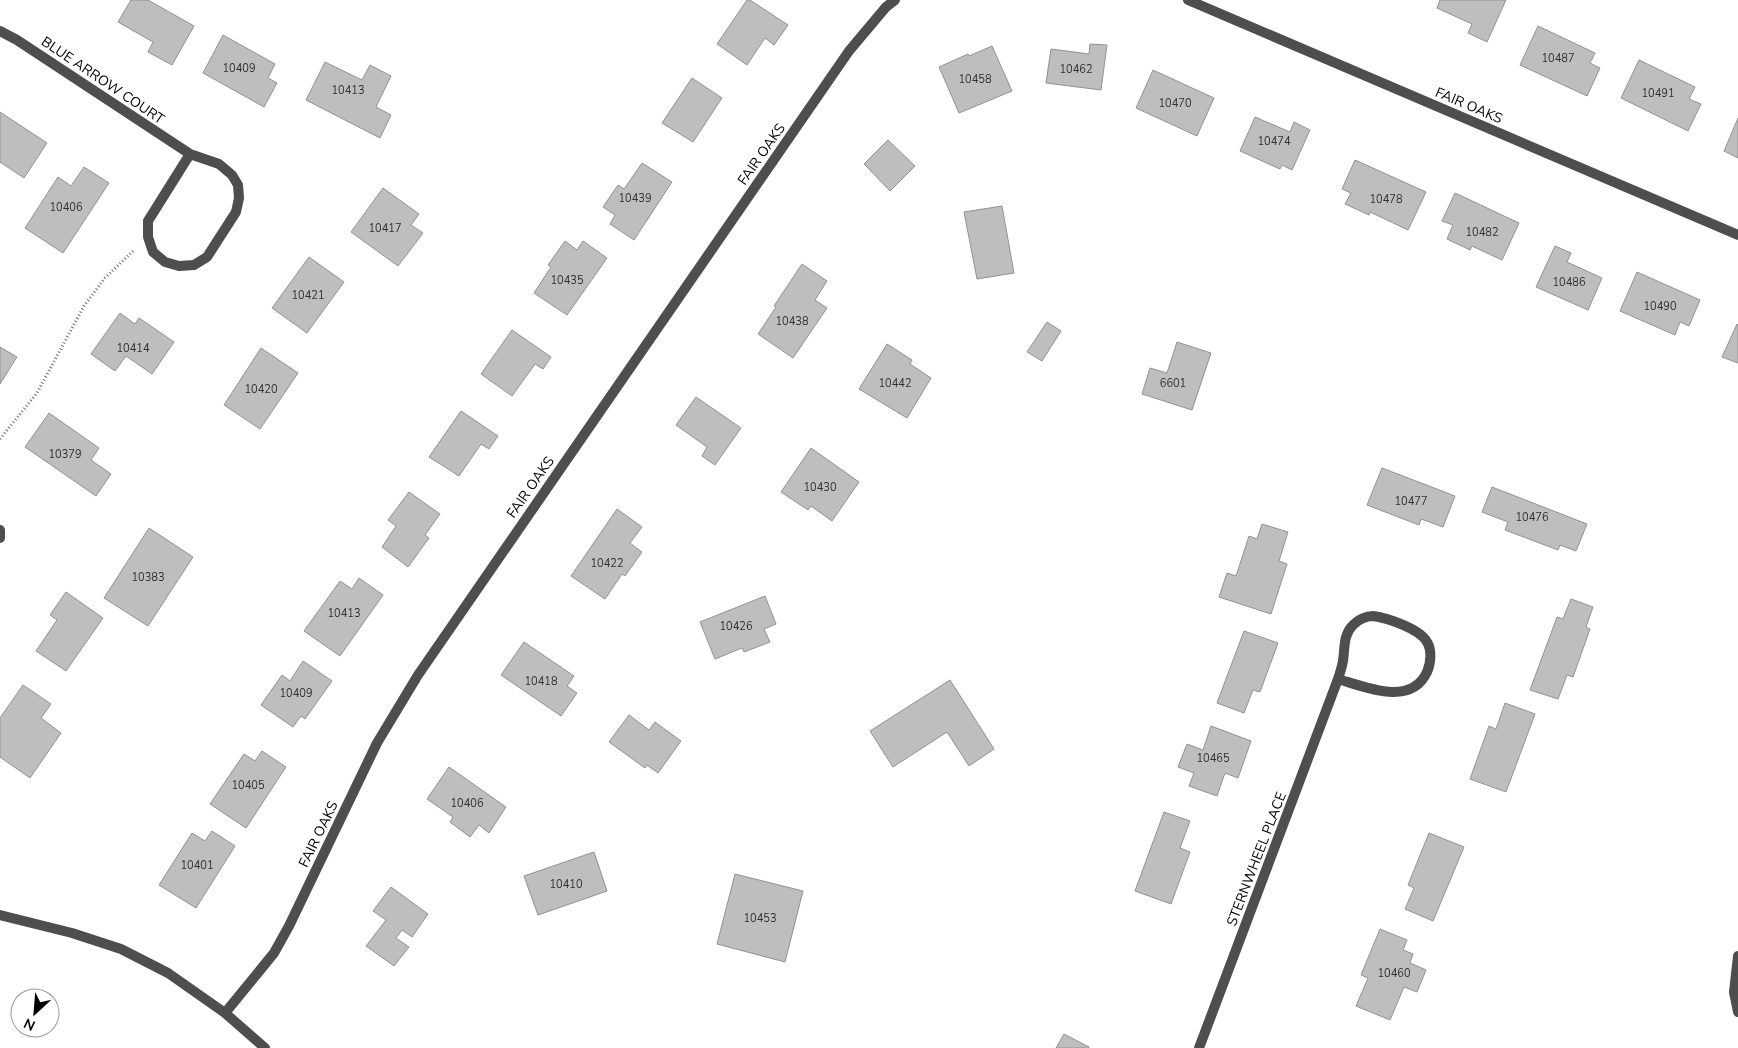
<svg xmlns="http://www.w3.org/2000/svg" width="1738" height="1048" font-family="'Nunito Sans',sans-serif">
  <rect width="100%" height="100%" fill="#fff"/>
  <path fill="#bebebe" stroke="#929292" d="M131 0H148L194 26 172 65 148 52 153 42 118 22Z
    M747 0H750L788 25 774 45 765 38 747 65 717 44Z
    M1440 0H1506L1487 42 1468 33 1472 24 1437 8Z
    M1538 26 1595 53 1590 63 1600 68 1587 96 1520 65Z
    M223 35 275 64 268 78 277 83 264 107 203 73Z
    M1090 44 1107 45 1101 90 1046 83 1051 49 1089 54Z
    M992 46 1012 91 959 113 939 67 968 54 969 56Z
    M1639 60 1695 87 1689 99 1701 104 1688 131 1621 98Z
    M325 62 362 80 370 65 391 76 376 107 391 115 380 138 306 100Z
    M1153 70 1214 98 1197 136 1136 108Z
    M692 78 722 98 693 142 662 123Z
    M0 112 47 143 24 178 0 162Z
    M1255 117 1290 132 1294 122 1310 130 1292 170 1282 165 1280 169 1240 151Z
    M1738 118V158L1724 151Z
    M888 140 915 166 890 191 864 164Z
    M1355 160 1426 192 1408 230 1370 212 1369 215 1345 204 1351 193 1342 189Z
    M642 163 672 182 634 240 610 224 615 215 603 207 618 185 624 189Z
    M84 167 109 183 63 253 25 228 58 177 71 186Z
    M383 188 419 214 411 225 423 233 398 266 351 232Z
    M1455 193 1519 223 1502 260 1472 246 1470 250 1447 239 1453 225 1442 221Z
    M1002 206 1014 273 977 279 964 212Z
    M565 241 577 250 583 241 607 258 567 315 534 293 551 267 548 265Z
    M1555 246 1571 253 1567 262 1602 278 1588 310 1536 287Z
    M309 257 344 282 307 333 272 308Z
    M802 264 827 281 815 300 827 308 793 358 758 334 776 307 774 306Z
    M1637 272 1700 300 1689 326 1680 322 1675 335 1620 311Z
    M120 313 135 324 139 318 174 342 152 374 126 356 115 371 91 354Z
    M1047 322 1061 331 1042 361 1027 352Z
    M1737 324 1738 325V363L1722 357Z
    M512 330 551 357 543 369 535 364 512 396 481 374Z
    M1177 342 1211 353 1192 410 1142 394 1150 368 1167 373Z
    M887 344 912 360 910 364 931 378 907 418 859 389Z
    M0 347 17 357 0 384Z
    M261 348 298 373 260 429 224 405Z
    M696 397 741 428 715 465 702 456 707 447 676 425Z
    M461 411 498 436 489 449 481 444 459 476 429 457Z
    M49 413 99 448 91 460 111 474 96 496 25 447Z
    M811 448 859 482 832 521 811 506 808 510 781 492Z
    M1382 468 1455 496 1443 527 1421 519 1419 525 1367 505Z
    M1492 487 1587 524 1576 551 1560 545 1558 550 1505 530 1508 522 1482 512Z
    M409 492 440 514 425 535 429 538 408 567 382 547 396 526 388 520Z
    M617 509 642 527 630 543 642 552 625 576 622 574 605 599 571 576Z
    M1262 524 1288 532 1279 561 1287 564 1271 614 1219 597 1227 573 1236 576 1249 536 1257 539Z
    M149 528 193 557 148 626 104 598Z
    M359 578 383 595 340 656 304 631 340 581 352 589Z
    M66 592 103 618 66 671 36 651 57 620 50 615Z
    M765 596 776 624 764 629 770 642 744 652 742 648 715 659 700 622Z
    M1571 599 1593 607 1586 627 1590 629 1573 677 1567 675 1558 699 1530 690 1557 617 1563 619Z
    M1244 631 1278 643 1260 692 1253 690 1244 713 1217 703Z
    M524 642 574 676 567 686 577 693 561 716 501 675Z
    M303 661 332 681 305 719 301 716 293 727 261 705 282 675 290 681Z
    M950 680 994 749 969 766 947 732 893 767 870 731Z
    M23 685 51 704 41 718 61 733 30 778 0 757V718Z
    M1505 703 1535 714 1506 792 1470 779 1489 726 1496 729Z
    M629 715 649 730 655 722 681 741 658 773 647 765 645 768 609 742Z
    M1211 726 1251 741 1238 778 1225 773 1217 796 1189 786 1194 773 1178 767 1187 744 1203 750Z
    M262 751 286 767 246 828 210 804 244 754 255 761Z
    M449 767 506 807 489 833 479 825 470 837 450 822 453 817 427 799Z
    M1164 812 1190 821 1180 848 1190 852 1171 904 1135 891Z
    M212 831 235 846 196 908 159 885 192 833 205 841Z
    M1429 833 1464 847 1433 921 1405 909 1414 888 1408 885Z
    M594 852 607 891 538 915 524 876Z
    M735 874 803 891 785 962 717 944Z
    M391 887 428 914 412 937 402 930 396 938 409 947 394 966 366 946 386 920 373 911Z
    M1380 929 1407 940 1403 950 1413 954 1410 963 1426 970 1417 992 1404 987 1390 1020 1356 1006 1368 978 1361 975Z
    M1064 1034 1089 1047V1048H1056Z"/>
  <g fill="none" stroke-linecap="round" stroke-linejoin="round">
    <path stroke="#707070" stroke-width="3" stroke-dasharray="1 2.5" stroke-linecap="butt" d="M0 439 37 393 84 306 105 278 133 251"/>
    <path stroke="#4e4e4e" stroke-width="10" d="M1738 956 1734 992 1738 1012"/>
    <path stroke="#4e4e4e" stroke-width="10" d="M1188 0 1738 235
      M0 31 17 40 190 154 219 164 232 175 238 185 239 198 236 212 207 257 194 265 179 266 165 262 153 252 148 237V221L190 154
      M0 530V538
      M225 1013 274 953 289 926 377 743 418 675 849 51 886 7 895 0
      M1199 1048 1338 679C1340 673 1342 667 1343 661 1345 648 1343 635 1353 625 1358 620 1366 616 1373 616 1388 618 1420 629 1427 642 1432 650 1431 663 1427 672 1411 707 1365 687 1338 679"/>
    <path stroke="#4e4e4e" stroke-width="10" d="M0 915 72 933 121 949 168 973 225 1013 265 1048"/>
  </g>
  <g text-anchor="middle" stroke-width="4" stroke-linejoin="round" paint-order="stroke">
    <g font-size="11" fill="#303030">
      <text x="1558" y="62">10487</text>
      <text x="239" y="72">10409</text>
      <text x="1076" y="73">10462</text>
      <text x="975" y="83">10458</text>
      <text x="348" y="94">10413</text>
      <text x="1658" y="97">10491</text>
      <text x="1175" y="107">10470</text>
      <text x="1274" y="145">10474</text>
      <text x="635" y="202">10439</text>
      <text x="1386" y="203">10478</text>
      <text x="66" y="211">10406</text>
      <text x="385" y="232">10417</text>
      <text x="1482" y="236">10482</text>
      <text x="567" y="284">10435</text>
      <text x="1569" y="286">10486</text>
      <text x="308" y="299">10421</text>
      <text x="1660" y="310">10490</text>
      <text x="792" y="325">10438</text>
      <text x="133" y="352">10414</text>
      <text x="895" y="387">10442</text>
      <text x="1173" y="387">6601</text>
      <text x="261" y="393">10420</text>
      <text x="65" y="458">10379</text>
      <text x="820" y="491">10430</text>
      <text x="1411" y="505">10477</text>
      <text x="1532" y="521">10476</text>
      <text x="607" y="567">10422</text>
      <text x="148" y="581">10383</text>
      <text x="344" y="617">10413</text>
      <text x="736" y="630">10426</text>
      <text x="541" y="685">10418</text>
      <text x="296" y="697">10409</text>
      <text x="1213" y="762">10465</text>
      <text x="248" y="789">10405</text>
      <text x="467" y="807">10406</text>
      <text x="197" y="869">10401</text>
      <text x="566" y="888">10410</text>
      <text x="760" y="922">10453</text>
      <text x="1394" y="977">10460</text>
    </g>
    <g font-size="14" fill="#000" stroke="#fff">
      <text transform="translate(103 80) rotate(34)" y="5">BLUE ARROW COURT</text>
      <text transform="translate(1469 105) rotate(23)" y="5">FAIR OAKS</text>
      <text transform="translate(761 154) rotate(-55)" y="5">FAIR OAKS</text>
      <text transform="translate(530 487) rotate(-55)" y="5">FAIR OAKS</text>
      <text transform="translate(318 834) rotate(-64)" y="5">FAIR OAKS</text>
      <text transform="translate(1256 859) rotate(-69)" y="5">STERNWHEEL PLACE</text>
    </g>
  </g>
  <g transform="translate(35 1013) rotate(206)"><circle r="24" fill="#ffffff" stroke="#999999"/>
  <path d="M0-4L9 19L0 12L-9 19Z" fill="#000000"/>
  <text y="-8" font-size="14" font-weight="bold" text-anchor="middle" fill="#000000">N</text>
  </g>
</svg>
